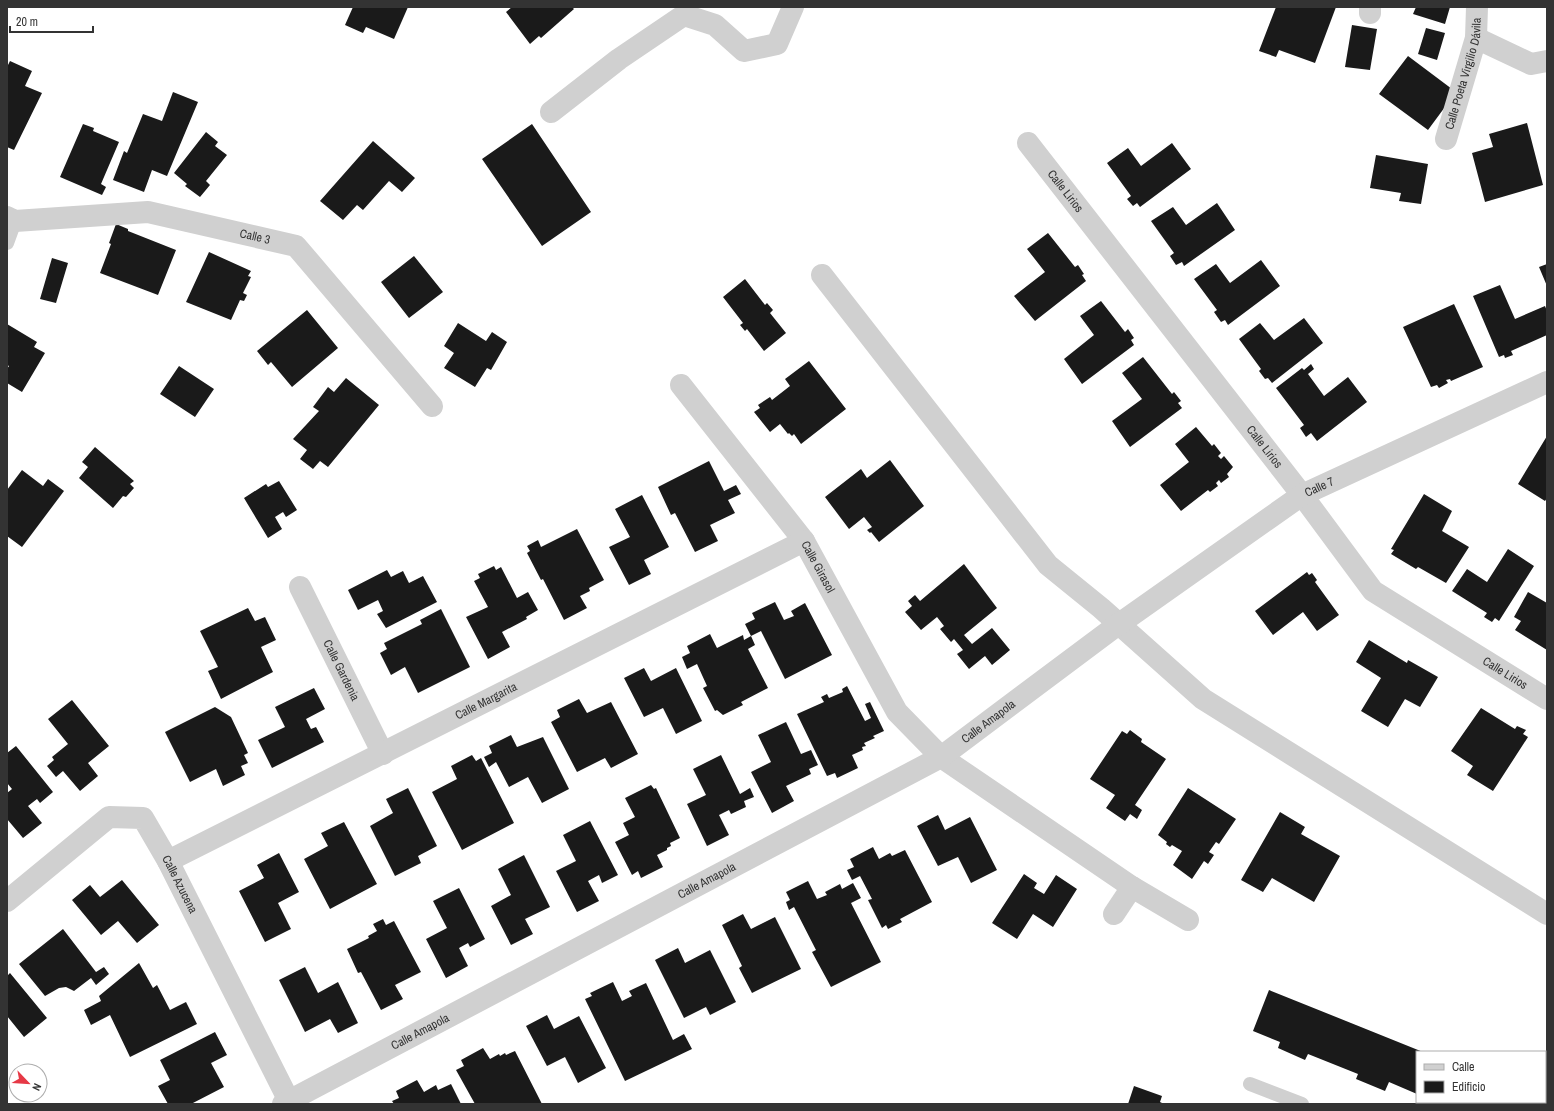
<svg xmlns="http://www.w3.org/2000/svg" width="1554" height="1111" font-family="'Archivo Narrow',sans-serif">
  <rect width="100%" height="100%" fill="#fff"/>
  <path fill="#1a1a1a" d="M353 7H408L394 39 366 27 363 33 345 25Z
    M512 7H572L574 9 541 38 539 36 530 44 506 12Z
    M1276 7H1336L1315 63 1279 50 1276 57 1259 51Z
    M1416 7H1450L1445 24 1413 14Z
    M1352 25 1377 29 1370 70 1345 67Z
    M1426 28 1445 33 1437 60 1418 54Z
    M1408 56 1456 92 1428 130 1379 94Z
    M10 61 32 71 25 86 42 93 14 150 7 147V67Z
    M173 92 198 102 167 176 152 170 144 192 113 180 124 151 127 153 143 114 162 121Z
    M1527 123 1543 185 1485 202 1472 153 1493 147 1489 134Z
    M83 124 94 128 93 131 119 142 101 184 106 187 102 195 60 177Z
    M532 124 591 212 542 246 482 159Z
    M206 132 218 142 215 146 227 155 206 181 210 185 200 197 185 186 187 184 174 173Z
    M373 141 415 178 402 192 389 181 363 210 357 205 343 220 320 201Z
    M1172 143 1191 169 1140 207 1137 203 1133 206 1127 199 1131 196 1107 163 1128 148 1141 166Z
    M1376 155 1428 164 1421 204 1399 201 1401 193 1370 188Z
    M1217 203 1235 230 1184 266 1182 262 1176 265 1170 256 1174 253 1151 221 1173 207 1186 225Z
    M116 224 128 229V231L176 250 158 295 100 273 111 244 109 243Z
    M1048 233 1075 267 1078 265 1084 274 1082 275 1086 281 1035 321 1014 296 1045 272 1027 249Z
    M209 252 251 271 248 276 251 277 243 293 247 295 244 301 240 300 231 320 186 302Z
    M414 256 443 292 409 318 381 282Z
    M52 258 68 263 56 303 40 299Z
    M1261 260 1280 286 1228 325 1225 320 1221 322 1214 312 1217 310 1194 279 1216 264 1230 283Z
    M1547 264V286L1539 267Z
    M745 279 765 305 767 303 773 310 770 313 786 333 764 351 747 329 745 331 740 325 743 323 723 297Z
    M1500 285 1515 319 1545 306 1547 311V335L1511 351 1513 355 1505 358 1504 355 1499 357 1473 296Z
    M1101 301 1125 332 1128 329 1134 338 1131 340 1134 345 1082 384 1064 359 1094 335 1080 316Z
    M1454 304 1483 367 1451 381 1450 379 1446 380 1448 383 1439 388 1437 385 1431 387 1403 327Z
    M307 310 338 348 292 387 271 362 268 365 257 351Z
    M1304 318 1323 343 1272 383 1268 378 1265 379 1259 371 1261 369 1239 339 1260 323 1274 340Z
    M458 323 486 341 492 332 507 342 491 370 487 368 475 387 444 368 454 353 444 346Z
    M7 324 37 342 34 347 45 353 22 392 7 383V369L9 366 7 365Z
    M1143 357 1172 394 1174 392 1181 401 1178 403 1182 408 1130 447 1112 421 1142 399 1122 373Z
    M809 361 846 409 801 444 794 434 792 436 789 433 788 434 780 424 770 432 754 412 760 408 758 405 770 397 772 400 790 386 785 379Z
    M1311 364 1314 369 1308 374 1324 396 1348 377 1367 402 1317 441 1311 433 1306 437 1300 428 1304 425 1276 388 1302 368 1304 370Z
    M179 366 214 389 195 417 160 394Z
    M346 378 379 405 328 467 320 461 313 469 300 459 307 450 293 439 319 411 313 407 328 387 334 392Z
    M1196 427 1212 446 1214 444 1221 453 1218 456 1221 459 1224 456 1233 467 1227 474 1229 477 1221 483 1219 480 1216 483 1218 486 1210 492 1208 490 1181 511 1160 485 1189 462 1175 444Z
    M1547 436V498L1545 501 1518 484Z
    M95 447 134 481 130 484 134 488 126 497 123 496 113 508 79 478 88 467 82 462Z
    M890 460 924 506 879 542 871 532 870 533 867 530 872 527 864 517 849 529 825 497 861 469 867 478Z
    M709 461 724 491 736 485 741 494 728 500 735 513 710 525 718 541 695 552 675 513 671 515 658 487Z
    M22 470 43 486 48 479 64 491 22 547 7 536V490Z
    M279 481 297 510 286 517 283 512 275 517 282 529 268 538 244 498 266 484 268 487Z
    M1424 494 1452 511 1442 531 1469 547 1446 583 1418 567 1416 569 1391 554 1394 550 1391 549Z
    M642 495 669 547 644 560 651 574 629 585 609 547 630 537 615 509Z
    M577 529 604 580 589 588 590 591 580 596 587 608 564 620 543 579 541 580 527 553 530 551 527 546 538 540 541 547Z
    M1508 549 1534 566 1499 621 1495 618 1492 622 1484 617 1487 613 1452 591 1467 569 1487 582Z
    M964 564 997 608 964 635 972 644 992 628 1010 650 992 665 985 656 969 669 957 654 963 650 954 639 951 642 940 629 944 626 937 617 921 630 905 612 912 606 908 601 915 595 920 601Z
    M494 566 496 570 501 567 517 598 528 592 538 610 526 617 527 619 502 632 510 647 488 659 466 617 488 607 474 581 480 578 478 574Z
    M387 570 391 577 403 571 409 583 423 576 437 602 386 628 377 614 383 611 378 600 358 610 348 590Z
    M1307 572 1309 575 1312 573 1317 580 1315 582 1339 615 1317 631 1303 612 1273 635 1255 611Z
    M1528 592 1547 603V650L1515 630 1521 621 1514 617Z
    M775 602 784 620 794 616 791 611 805 603 832 655 785 679 761 631 751 636 745 624 755 619 752 613Z
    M248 608 255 621 265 617 276 640 261 647 273 672 221 699 208 671 218 667 200 631Z
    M441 609 470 667 418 693 405 667 391 675 380 653 387 649 384 643 422 624 420 620Z
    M710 634 717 648 743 635 744 640 751 636 755 645 748 649 768 688 741 702 743 705 723 715 717 710 715 711 703 688 707 686 697 664 687 669 682 657 690 653 687 646Z
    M1369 640 1407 663 1408 660 1438 677 1420 707 1405 699 1388 727 1361 711 1381 678 1356 662Z
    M644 668 651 681 676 668 702 721 676 734 663 708 644 717 624 678Z
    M847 686 865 721 871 718 865 704 870 702 884 731 873 736 875 738 864 743 866 746 862 747 863 750 852 755 858 768 837 778 835 773 827 776 797 714 824 702 821 697 827 694 829 698 843 692 842 689Z
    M314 688 325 709 306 719 311 729 316 727 324 742 272 768 258 740 285 727 275 707Z
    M579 699 587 713 611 702 638 754 611 768 605 758 577 772 551 722 560 717 557 710Z
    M72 700 109 746 88 763 98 776 80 791 63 771 56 777 47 766 54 760 52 757 68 744 48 719Z
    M215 707 231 717 248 753 244 755 248 763 241 766 245 775 223 786 216 769 190 782 165 732Z
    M1481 708 1515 729 1517 726 1526 730 1523 734 1528 737 1493 791 1467 775 1473 766 1451 751Z
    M786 722 801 754 811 750 818 765 809 769 811 774 786 786 794 801 772 813 751 772 771 762 758 735Z
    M1130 730 1142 739 1141 742 1166 759 1135 805 1142 810 1137 819 1130 814 1125 821 1106 808 1115 795 1090 779 1122 731 1127 734Z
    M511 735 517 747 543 737 569 789 542 803 528 777 509 787 496 762 489 767 484 757 492 753 489 746Z
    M16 746 53 792 40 803 37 799 28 806 42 823 23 838 7 819V793L12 789 7 783V753Z
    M472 755 476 761 481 758 514 823 462 850 432 792 457 779 451 766Z
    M721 755 740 794 750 788 754 797 744 801 746 807 731 814 729 810 719 815 729 835 707 846 687 804 706 795 693 769Z
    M651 785 654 789 656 788 680 838 670 843 671 846 667 848V850L657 855 663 867 641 878 638 871 632 875 615 842 629 835 623 823 635 817 625 798Z
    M408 788 437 846 418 856 421 863 395 876 370 826 393 813 386 799Z
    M1188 788 1236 819 1219 844 1216 842 1209 852 1214 855 1208 864 1204 861 1192 879 1173 865 1182 851 1172 845 1170 847 1166 844 1167 842 1158 835Z
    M1280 812 1305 827 1301 834 1340 856 1314 902 1272 878 1263 892 1241 880Z
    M938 815 945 830 970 817 997 870 971 883 958 857 938 866 917 826Z
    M590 821 618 875 602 883 599 875 588 881 599 901 577 912 556 871 576 861 563 835Z
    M344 822 377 884 330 909 304 859 328 846 321 833Z
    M873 847 879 859 890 853 892 856 905 850 932 902 900 919 902 922 888 929 886 925 882 928 868 900 872 899 860 876 852 880 847 870 854 867 850 859Z
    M279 853 299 892 278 903 291 929 265 942 239 891 264 878 257 865Z
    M524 855 550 907 525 919 533 934 511 945 491 906 511 895 498 869Z
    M1024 874 1037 883 1034 888 1044 894 1056 875 1077 889 1053 927 1033 914 1017 939 992 923Z
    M122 880 159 925 137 943 118 921 101 935 72 900 90 885 100 897Z
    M808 881 817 899 827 895 825 892 840 884 842 889 853 883 861 898 851 903 881 962 831 987 812 952 816 950 794 907 789 910 786 902 790 900 786 892Z
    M459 888 485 939 470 947 468 943 459 948 468 966 446 978 426 939 447 928 433 901Z
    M743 914 751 929 775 917 801 969 752 993 739 968 742 966 722 925Z
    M383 919 386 925 394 921 421 972 395 985 403 999 381 1010 361 972 358 973 347 949 369 938 368 936 377 931 373 924Z
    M63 929 96 972 104 967 109 974 96 985 91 978 74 991 66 987 59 988 45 996 19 964Z
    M678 948 685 963 710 950 736 1002 710 1015 706 1007 684 1018 655 960Z
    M139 963 153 988 157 985 170 1010 186 1002 197 1024 130 1057 110 1015 91 1025 84 1010 101 1001 99 996Z
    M305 967 318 993 338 982 358 1023 338 1033 330 1019 305 1032 279 980Z
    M10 973 47 1018 24 1037 7 1016V976Z
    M613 982 622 1001 632 996 629 991 646 983 673 1040 684 1034 692 1049 625 1081 585 999 592 996 590 993Z
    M1269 990 1423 1052H1417V1094L1389 1082 1385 1091 1356 1079 1358 1074 1308 1054 1305 1060 1278 1048 1280 1042 1253 1031Z
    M547 1015 554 1029 579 1016 606 1068 578 1083 565 1057 547 1066 526 1026Z
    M215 1032 227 1055 211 1063 224 1087 191 1104H168L158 1086 170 1080 160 1060Z
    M483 1048 490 1059 499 1054 500 1056 505 1053 506 1055 515 1051 542 1104H475L456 1070 464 1066 461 1060Z
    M417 1080 424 1092 436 1085 438 1090 451 1084 461 1104H394L392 1101 399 1098 396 1091Z
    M1134 1086 1162 1096 1160 1102 1164 1104H1128Z
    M1545 1092H1547V1104H1530V1102H1545Z
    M1438 1102H1498L1497 1104H1437Z"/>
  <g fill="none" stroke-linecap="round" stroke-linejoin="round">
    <path stroke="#d0d0d0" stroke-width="14" d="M7 243 15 221
      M1250 1084 1302 1104"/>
    <g stroke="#d0d0d0" stroke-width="22">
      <path d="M1370 13V7"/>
      <path d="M1476 38 1531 64 1547 61"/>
      <path d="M551 112 619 59 684 15 715 25 744 51 777 44 793 7"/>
      <path id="s1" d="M1446 139 1476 38 1477 7"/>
      <path id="s2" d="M1028 143 1302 495 1373 591 1547 699"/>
      <path id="s3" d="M7 217 15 221 148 212 296 246 432 406"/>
      <path d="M822 275 1048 565 1101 608 1203 699 1547 914"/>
      <path id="s4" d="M681 385 804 541 897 712 941 757 1132 887 1188 920"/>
      <path id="s5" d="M300 587 383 754"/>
      <path id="s6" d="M168 861 804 541"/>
      <path id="s7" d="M7 901 109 817 143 818 168 861 289 1101"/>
      <path d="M1114 914 1132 887"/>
      <path id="s8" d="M283 1104 941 757 1112 629 1302 495 1547 382"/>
    </g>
  </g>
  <g text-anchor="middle" stroke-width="4" stroke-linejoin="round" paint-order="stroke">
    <g font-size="12" fill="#333" stroke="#fff">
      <text dy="4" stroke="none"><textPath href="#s1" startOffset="68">Calle Poeta Virgilio Dávila</textPath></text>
      <text dy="4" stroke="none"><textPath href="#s2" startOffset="61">Calle Lirios</textPath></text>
      <text dy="4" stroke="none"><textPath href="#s3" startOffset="252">Calle 3</textPath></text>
      <text dy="4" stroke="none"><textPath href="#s2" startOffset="385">Calle Lirios</textPath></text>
      <text dy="4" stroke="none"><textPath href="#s8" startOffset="1209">Calle 7</textPath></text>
      <text dy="4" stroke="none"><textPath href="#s4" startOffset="228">Calle Girasol</textPath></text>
      <text dy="4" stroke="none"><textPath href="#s5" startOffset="93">Calle Gardenia</textPath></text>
      <text dy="4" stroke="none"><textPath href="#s2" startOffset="721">Calle Lirios</textPath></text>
      <text dy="4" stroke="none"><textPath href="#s6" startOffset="356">Calle Margarita</textPath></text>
      <text dy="4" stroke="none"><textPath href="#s8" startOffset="803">Calle Amapola</textPath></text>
      <text dy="4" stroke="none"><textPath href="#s8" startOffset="479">Calle Amapola</textPath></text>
      <text dy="4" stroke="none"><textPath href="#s7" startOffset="242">Calle Azucena</textPath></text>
      <text dy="4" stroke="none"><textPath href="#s8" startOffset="155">Calle Amapola</textPath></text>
    </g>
  </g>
  <rect width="1554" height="1111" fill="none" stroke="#333333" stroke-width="16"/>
  <rect x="1416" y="1051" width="130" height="52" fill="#ffffff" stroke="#adadad"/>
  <rect x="1424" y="1064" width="20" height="6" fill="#d0d0d0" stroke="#adadad"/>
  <text x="1452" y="1071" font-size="12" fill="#333333">Calle</text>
  <rect x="1424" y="1081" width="20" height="12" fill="#1a1a1a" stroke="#adadad"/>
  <text x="1452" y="1091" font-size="12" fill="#333333">Edificio</text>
  <g transform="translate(28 1083) rotate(115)"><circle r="19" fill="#ffffff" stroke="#adadad"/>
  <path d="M0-3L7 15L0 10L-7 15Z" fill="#e63946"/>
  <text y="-6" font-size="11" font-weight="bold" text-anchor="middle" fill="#333333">N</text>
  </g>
  <path d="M10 26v6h83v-6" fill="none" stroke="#333333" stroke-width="2"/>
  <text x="16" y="26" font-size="12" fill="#333333" stroke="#ffffff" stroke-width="3" paint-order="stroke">20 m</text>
</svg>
